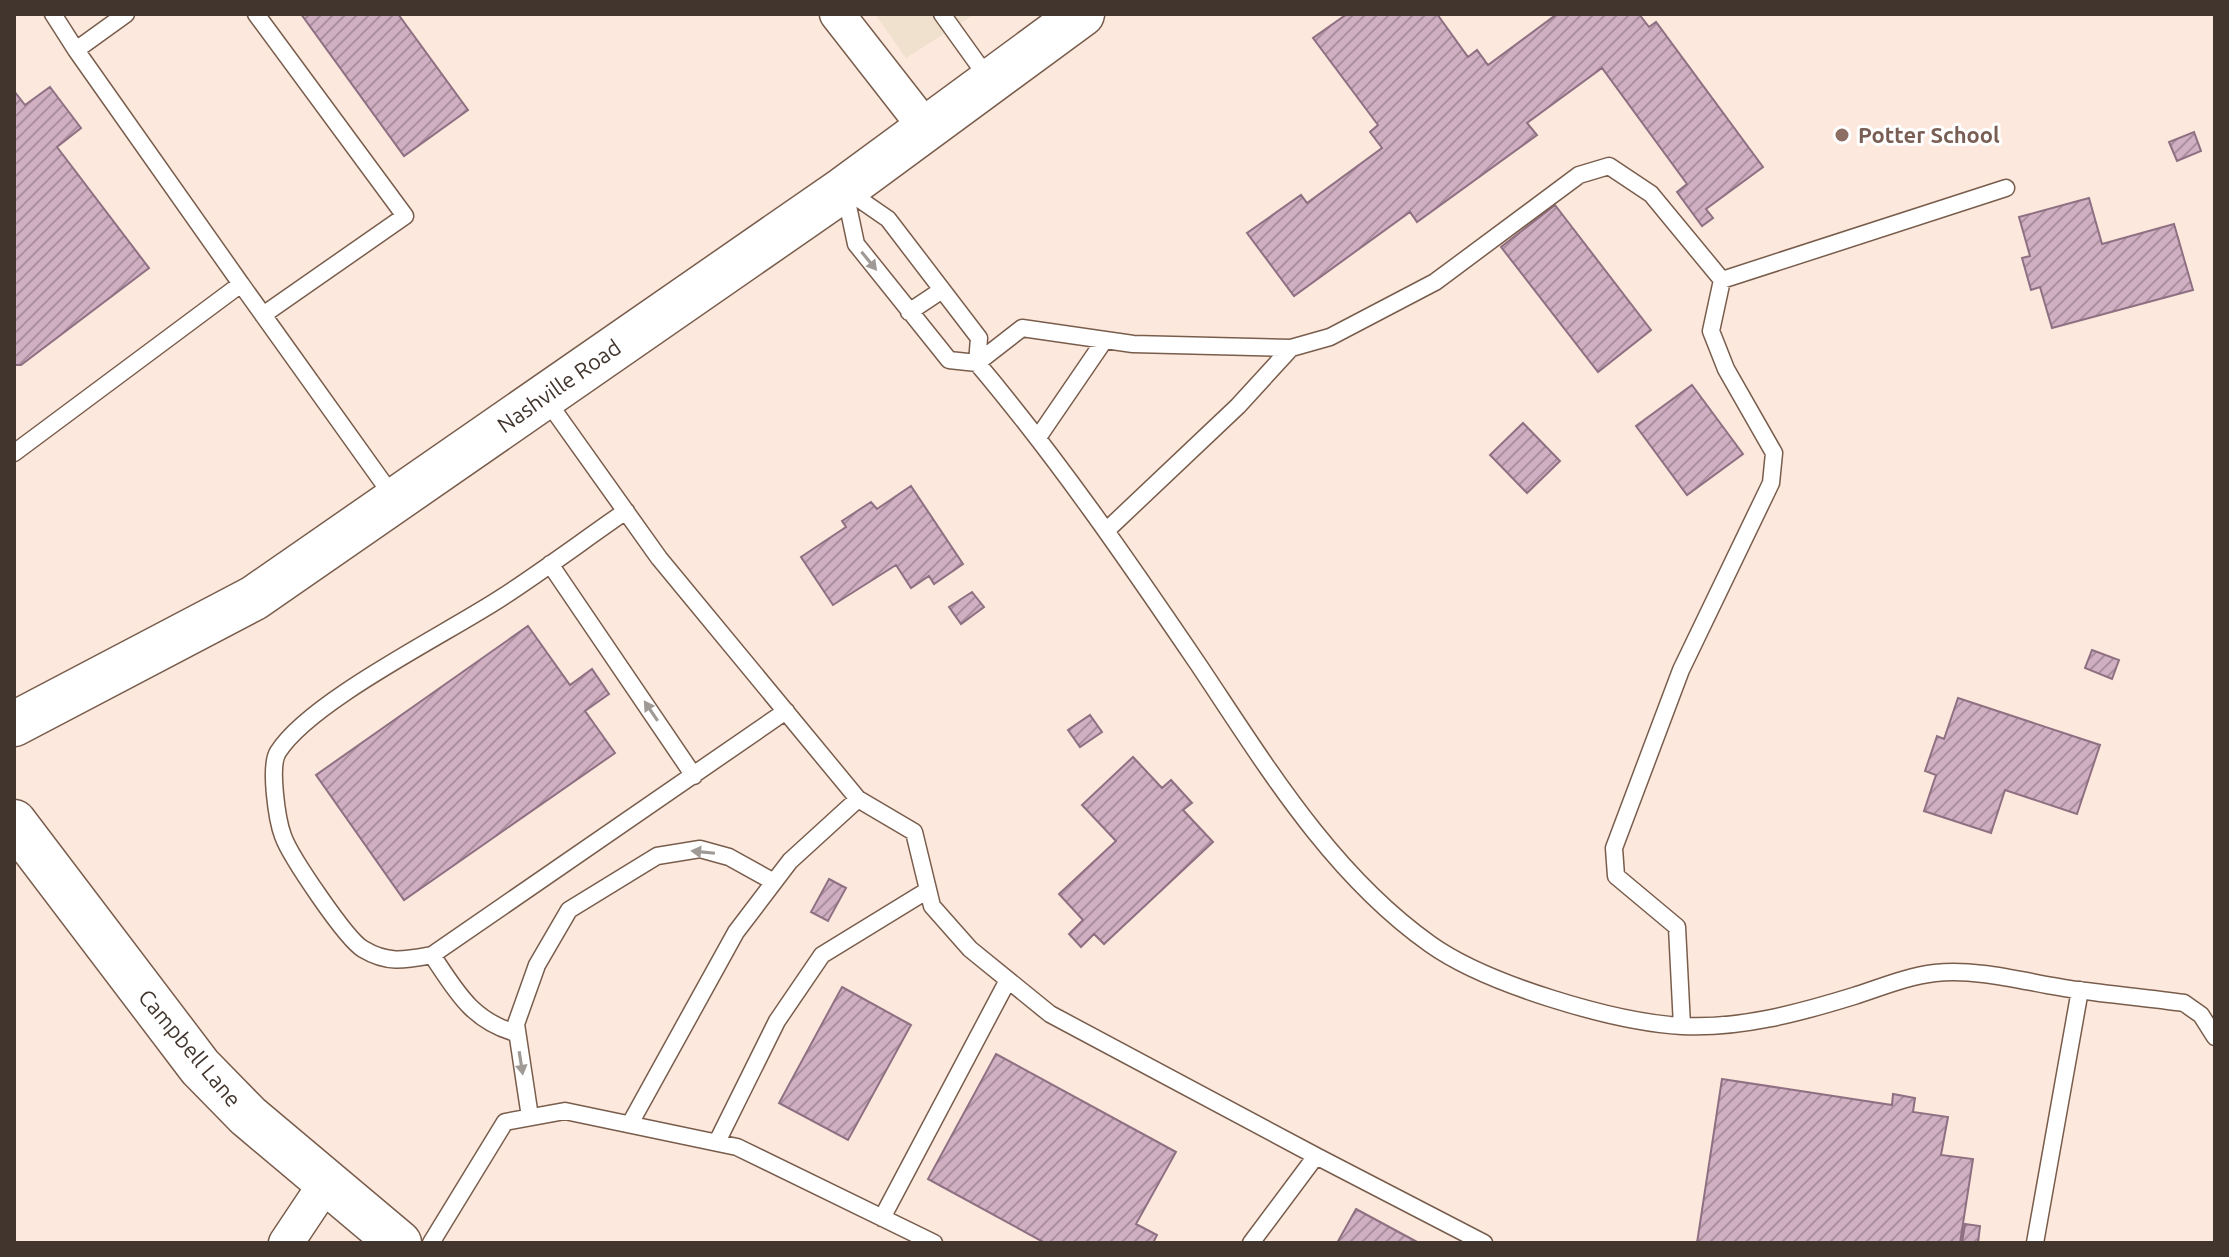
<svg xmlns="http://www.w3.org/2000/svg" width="2229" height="1257" font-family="Ubuntu,sans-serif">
  <defs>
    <pattern id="building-hatch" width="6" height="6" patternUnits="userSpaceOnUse" patternTransform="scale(2)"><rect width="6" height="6" fill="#d0afc2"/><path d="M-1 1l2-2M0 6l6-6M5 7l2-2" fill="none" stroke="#aa8f9e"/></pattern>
  </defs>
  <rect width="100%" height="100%" fill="#fde8dd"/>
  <path fill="#efe1ce" d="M875 14H975L906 58Z"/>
  <path fill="url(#building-hatch)" stroke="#8e7082" stroke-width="2" d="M301 14H398L468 110 404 156Z
    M1347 14H1437L1468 57 1477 50 1488 65 1557 14H1639L1649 27 1656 22 1763 167 1706 209 1713 218 1702 226 1677 192 1687 184 1602 68 1527 123 1537 135 1417 222 1410 212 1294 296 1247 233 1301 195 1307 203 1382 148 1370 132 1378 125 1313 38Z
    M50 87 81 128 57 147 149 268 21 365H14V91L25 105Z
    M2194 132 2201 151 2177 161 2169 142Z
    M2089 198 2102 244 2174 224 2193 290 2052 328 2040 287 2031 290 2022 258 2030 256 2019 217Z
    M1555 205 1651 330 1598 372 1501 247Z
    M1692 385 1743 454 1687 495 1636 426Z
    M1523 423 1560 461 1527 493 1490 455Z
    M911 486 963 564 934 584 929 576 911 588 896 565 833 605 801 557 846 527 842 521 871 502 877 509Z
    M972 592 984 607 961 624 949 607Z
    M528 626 570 685 592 669 609 694 585 711 615 753 404 900 316 775Z
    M2092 650 2119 660 2112 679 2085 668Z
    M1958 698 2100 745 2077 814 2005 790 1991 833 1924 811 1936 775 1925 771 1937 736 1944 739Z
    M1090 715 1102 732 1080 747 1068 730Z
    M1133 757 1162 788 1171 780 1192 803 1183 810 1213 842 1104 944 1094 934 1081 947 1069 934 1083 920 1059 894 1116 841 1082 805Z
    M829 879 846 888 828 921 811 912Z
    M842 987 911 1025 848 1140 779 1103Z
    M996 1054 1176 1152 1136 1224 1157 1235 1153 1243H1045L928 1179Z
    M1722 1079 1892 1105 1893 1094 1915 1098 1913 1112 1948 1117 1941 1155 1973 1159 1960 1243H1697Z
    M1356 1209 1419 1243H1337Z
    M1965 1224 1980 1226 1978 1243H1962Z"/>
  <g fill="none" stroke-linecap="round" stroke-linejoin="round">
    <defs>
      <path id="service" d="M53 14 76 50
        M126 14 76 50 241 284
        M256 14 405 216 263 315
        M942 14 990 81
        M846 190 888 219 979 338 977 363
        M845 192 856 244 949 360 977 363C1058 459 1128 561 1198 664 1265 764 1330 873 1430 944 1486 984 1613 1022 1682 1026 1740 1029 1799 1013 1854 996 1879 988 1908 976 1935 973 1982 968 2031 984 2078 990 2113 995 2149 998 2184 1003L2201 1015 2215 1037
        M1722 280 2006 188
        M909 312 942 290
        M977 363 1022 328 1133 344 1291 348 1330 337 1435 282 1579 175 1609 166 1651 194 1722 280 1711 331 1726 369 1774 453 1771 483 1681 670 1614 848 1616 876 1677 927 1682 1026
        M545 398 659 558 858 799 790 861 736 932 631 1122
        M1039 436 1104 341
        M14 453 241 284 394 498
        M626 511C584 540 544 570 501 598 446 634 310 701 278 752 269 766 277 820 283 836 290 856 346 939 363 949 388 964 405 960 432 955L786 711
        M1107 530 1238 406 1291 348
        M550 564 694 776
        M858 799 914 832 932 906 970 949 1050 1014 1316 1156
        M432 955C456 991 472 1021 516 1033
        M530 1117 516 1024 537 965 569 910 657 856 700 849 729 857 774 882
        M717 1142 777 1021 822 955 928 890
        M882 1218 1008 980
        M431 1243 505 1122 565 1111 737 1147 934 1243
        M1251 1243 1316 1156 1484 1243
        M2035 1243 2080 990"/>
      <path id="minor" d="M837 14 926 128
        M286 1243 326 1183"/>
      <path id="primary" d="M14 724 254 598 844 189 1082 14
        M14 822 200 1067 248 1116 399 1243"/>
    </defs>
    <use href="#service" stroke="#795d4c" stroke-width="19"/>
    <use href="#minor" stroke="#795d4c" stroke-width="37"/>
    <use href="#primary" stroke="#795d4c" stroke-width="47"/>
    <use href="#service" stroke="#fff" stroke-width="16"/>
    <use href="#minor" stroke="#fff" stroke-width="34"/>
    <use href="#primary" stroke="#fff" stroke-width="44"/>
  </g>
  <defs><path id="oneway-solid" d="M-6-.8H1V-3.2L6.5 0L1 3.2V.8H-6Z" transform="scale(2)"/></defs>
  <g fill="#a09a96">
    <use href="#oneway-solid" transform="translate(869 261) rotate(51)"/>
    <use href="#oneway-solid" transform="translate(651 711) rotate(-124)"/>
    <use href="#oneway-solid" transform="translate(703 852) rotate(-174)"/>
    <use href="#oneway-solid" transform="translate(521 1063) rotate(81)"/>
  </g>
  <circle fill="#8d6e63" stroke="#fff" stroke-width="3" cx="1842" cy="135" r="8"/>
  <g text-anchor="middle" stroke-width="6" stroke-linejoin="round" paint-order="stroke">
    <g font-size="22" font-weight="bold" fill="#785e54" stroke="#fff" text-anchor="start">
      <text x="1858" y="143">Potter School</text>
    </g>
    <g font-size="22" fill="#42352d" stroke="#fff">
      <text transform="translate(559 386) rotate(-35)" y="8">Nashville Road</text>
      <text transform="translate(190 1048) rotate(50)" y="8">Campbell Lane</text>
    </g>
  </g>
  <rect width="2229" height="1257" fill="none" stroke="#42352d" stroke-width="32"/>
</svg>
